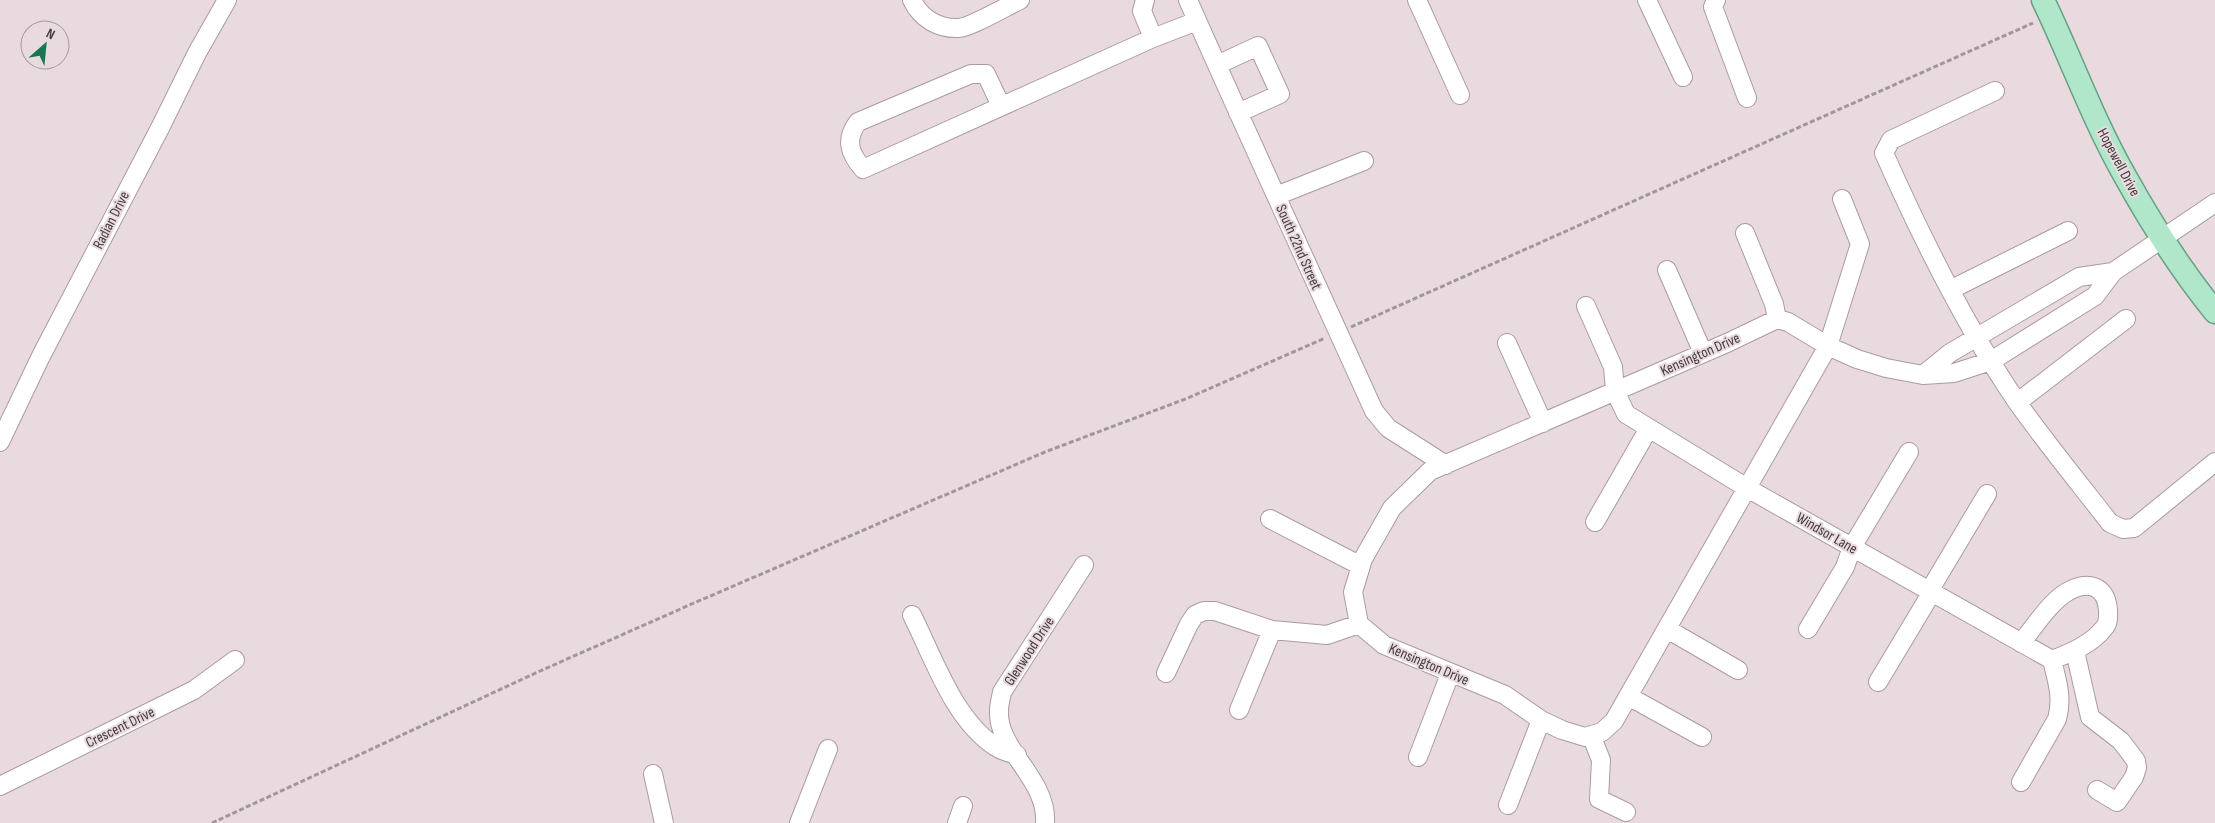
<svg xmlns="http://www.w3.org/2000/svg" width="2215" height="823" font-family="'Sofia Sans Condensed',sans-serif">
  <rect width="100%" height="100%" fill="#e9dadf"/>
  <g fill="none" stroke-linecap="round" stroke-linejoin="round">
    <defs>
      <path id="minor" d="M912 0C921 19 939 29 959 28 971 27 1007 6 1020 0
        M1145 0 1142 11 1153 38 1197 21
        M1188 0C1249 138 1312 274 1374 411L1388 428 1446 465
        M1417 0 1460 95
        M1647 0 1683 77
        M1716 0 1713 7 1747 98
        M1217 65 1258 46 1280 94 1238 113
        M1995 91 1891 140 1884 153C1922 239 1964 324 2017 402 2046 443 2079 483 2110 523L2123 529 2134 528 2215 462
        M1001 106 986 74H971L858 122C845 139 849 153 863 169L1153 38
        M1276 196 1364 161
        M1842 199 1860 244 1828 346 1788 322 1777 319 1727 343 1430 471 1392 508 1363 559 1353 592 1359 624 1384 645 1505 695 1541 720 1562 730 1585 737 1602 732 1614 721 1828 346 1857 359 1886 368 1923 375 1954 373 1991 361 2095 296 2113 272 2215 203
        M1745 233 1774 304 1777 319
        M1667 270 1703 353
        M1950 290 2068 231
        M1586 306 1613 367 1615 391 1626 414 1747 488 2052 660
        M1507 343 1543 423
        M1923 375 1950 353 2079 277 2113 272
        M2018 402 2126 319
        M0 442 41 356 160 128 197 53 227 0
        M1270 519 1361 566
        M1595 522 1649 428
        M912 615C934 659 954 720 996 747 1002 751 1010 753 1017 755
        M1667 629 1738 670
        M1808 629 1845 567 1852 547 1909 452
        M2021 643C2035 626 2049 603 2067 592 2087 580 2106 585 2108 610 2108 617 2109 623 2104 628 2092 644 2070 653 2052 660
        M2075 651 2090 717 2121 741 2136 761 2137 768 2134 777 2117 802 2097 790
        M1166 673 1189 624 1195 615 1204 611H1215L1272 630 1327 635 1359 624
        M1878 682 1926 602 1934 583 1987 494
        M1628 696 1702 737
        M1239 710 1272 630
        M1591 735 1601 760 1599 799 1626 812
        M1418 757 1450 674
        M653 774 664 823
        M2021 782 2057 719C2063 697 2057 681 2052 660
        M0 786 194 690 235 660
        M1508 805 1541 720
        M799 823 828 749
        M957 823 963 806
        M1045 823C1048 779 997 750 999 711 999 704 1001 698 1002 692L1084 565"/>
      <path id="major" d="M2043 0C2071 58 2093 120 2125 176 2151 223 2181 270 2215 312"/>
    </defs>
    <use href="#minor" stroke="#aa9ba1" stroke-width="20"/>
    <use href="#major" stroke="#67a082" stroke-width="25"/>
    <path stroke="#a19699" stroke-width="3" stroke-dasharray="5 2.5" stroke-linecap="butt" d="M1351 327 2033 23
      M212 823 540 671 694 603 1045 452 1188 398 1325 338"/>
    <use href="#minor" stroke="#fff" stroke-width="18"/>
    <use href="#major" stroke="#b0e6ca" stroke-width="22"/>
  </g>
  <g text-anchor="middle" stroke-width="4" stroke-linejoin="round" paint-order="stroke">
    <g font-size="15" fill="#413b3d" stroke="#e9dadf">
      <text transform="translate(2119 162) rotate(62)" y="5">Hopewell Drive</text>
      <text transform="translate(111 220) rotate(-63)" y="5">Radian Drive</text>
      <text transform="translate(1299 247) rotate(66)" y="5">South 22nd Street</text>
      <text transform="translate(1700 354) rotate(-24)" y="5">Kensington Drive</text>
      <text transform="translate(1827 533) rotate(30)" y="5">Windsor Lane</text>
      <text transform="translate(1029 651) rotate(-57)" y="5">Glenwood Drive</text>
      <text transform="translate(1429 664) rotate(23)" y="5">Kensington Drive</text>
      <text transform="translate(120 727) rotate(-26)" y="5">Crescent Drive</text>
    </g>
  </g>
  <g transform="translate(45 45) rotate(27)"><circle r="24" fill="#e9dadf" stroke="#a69a9e"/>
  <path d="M0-4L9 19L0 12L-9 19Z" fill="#167850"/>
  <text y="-8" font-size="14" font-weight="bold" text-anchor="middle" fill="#413b3d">N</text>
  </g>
</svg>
